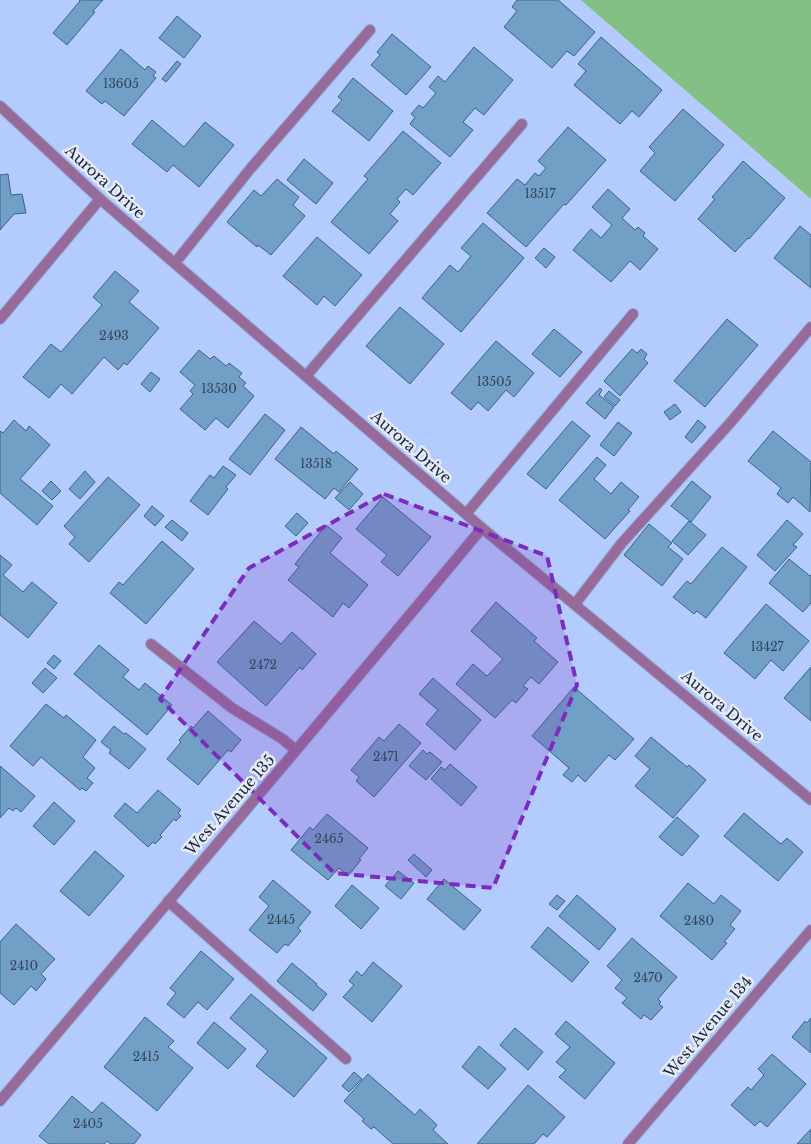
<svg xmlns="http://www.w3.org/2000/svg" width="811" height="1144" font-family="'Libre Baskerville',serif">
  <rect width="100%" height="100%" fill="#b3cbfd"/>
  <path fill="#84bf85" d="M581 0H811V199Z"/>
  <path fill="#729fc6" stroke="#396488" d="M79 0H103L93 11 95 12 67 45 53 33 80 1Z
    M517 0H558L595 32 574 56 567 51 552 68 504 27 517 11 512 7Z
    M177 16 201 36 184 58 159 38Z
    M392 34 431 67 406 95 371 65 380 55 377 52Z
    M601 37 662 90 639 117 632 111 620 124 574 85 586 71 578 64Z
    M474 47 513 80 484 115 475 108 463 122 473 130 450 157 410 124 415 117 411 114 419 105 423 108 436 93 429 87 438 76 445 82Z
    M121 49 145 70 148 66 156 72 153 76 156 78 124 116 105 101 102 104 86 91Z
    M177 61 181 64 166 82 162 79Z
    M353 78 393 111 369 141 332 111 342 100 338 97Z
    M683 109 724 145 675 201 640 171 655 153 649 147Z
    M152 120 184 147 205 122 234 145 199 187 173 165 167 172 132 144Z
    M568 127 606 160 566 205 564 204 526 247 487 213 517 179 525 185 535 173 539 176 546 168 538 161Z
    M403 131 441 163 413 195 406 189 397 199 400 202 390 214 398 221 369 254 331 222 368 179 364 176Z
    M304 159 333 183 316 204 287 180Z
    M743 161 785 198 749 239 748 238 735 252 698 219 715 199 712 197Z
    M8 174 11 195 22 194 26 213 14 214 0 230V175Z
    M277 179 299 197 293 205 305 216 271 255 258 245 257 247 227 222 254 190 261 196Z
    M608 189 630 209 622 218 635 230 638 227 645 233 643 236 658 249 640 270 630 261 611 282 573 250 591 229 601 238 612 225 592 207Z
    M483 223 524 258 461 332 422 298 450 265 458 272 471 256 461 248Z
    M800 226 811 235V288L774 258Z
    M317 237 362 275 335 306 324 296 317 305 283 276Z
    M544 248 555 257 546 268 535 258Z
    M115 271 139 291 129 302 159 328 127 365 124 363 118 370 104 357 72 394 61 384 49 398 23 377 51 344 61 352 102 305 93 297Z
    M400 307 444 344 410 384 366 346Z
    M727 319 758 345 705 407 674 381Z
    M554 329 582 352 560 377 532 354Z
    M496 341 534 373 514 397 506 390 488 411 478 402 471 410 451 393Z
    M632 349 637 353 641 349 647 354 644 359 648 363 620 396 604 381Z
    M199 350 210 359 214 356 226 366 229 363 242 373 239 377 246 383 243 386 254 396 228 428 216 418 205 430 180 409 193 394 190 391 195 385 180 372Z
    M151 372 160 379 150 392 141 384Z
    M600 388 602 390 599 395 614 407 605 419 586 403Z
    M609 391 620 400 615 406 604 397Z
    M675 404 681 412 670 420 664 412Z
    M265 414 285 430 250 475 229 459Z
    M14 420 26 431 29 426 50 445 20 479 53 506 37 525 0 493V431L3 433Z
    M698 420 706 427 692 443 685 437Z
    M572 421 590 436 546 489 527 474Z
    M618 422 632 433 614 456 600 445Z
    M301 427 334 454 336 451 358 469 339 492 334 488 325 499 275 459Z
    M773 431 811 462 810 512 793 497 788 503 777 494 781 488 748 461Z
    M597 457 606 465 594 479 611 494 621 482 639 497 628 510 630 511 605 539 559 500Z
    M223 466 236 475 226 487 228 489 208 515 190 501 210 475 214 478Z
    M85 471 95 482 80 499 69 489Z
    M108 477 140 505 89 562 69 544 75 537 64 526Z
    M51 481 61 491 52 500 42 491Z
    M692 481 711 497 691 522 671 506Z
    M350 482 363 494 349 510 335 498Z
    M383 497 431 537 398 576 381 562 387 555 356 529Z
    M152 506 164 516 155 526 144 516Z
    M297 513 308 523 296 536 285 526Z
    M172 520 188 533 182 541 165 527Z
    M787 520 803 534 793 545 797 547 775 571 757 555Z
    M689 521 706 535 688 555 672 541Z
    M649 524 672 543 668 547 683 559 662 586 624 555Z
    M326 525 342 538 330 553 368 585 349 608 343 603 333 617 288 580 299 567 295 564Z
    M162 541 194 569 146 624 110 593 119 582 123 585Z
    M722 547 747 567 706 618 697 611 694 614 673 597 687 581 691 584Z
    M0 555 12 565 3 575 23 592 32 582 57 603 28 638 0 615Z
    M789 559 810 576 811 575V603L803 612 769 583Z
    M496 602 537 638 534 641 558 662 539 684 531 677 523 686 528 689 516 703 512 700 495 718 456 684 473 664 487 676 503 659 471 631Z
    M766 604 809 641 783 671 771 660 755 679 724 653Z
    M254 621 281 644 292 632 316 654 302 670 300 667 266 706 217 662Z
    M99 645 129 670 123 677 139 690 145 683 172 705 147 735 74 674Z
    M54 655 61 661 54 669 47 663Z
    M811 667V721L784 698Z
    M45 668 57 678 43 693 32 683Z
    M433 678 481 720 455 750 426 724 438 710 419 694Z
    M574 687 634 739 615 760 609 755 585 782 578 775 572 782 563 775 569 768 532 736Z
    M46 704 64 718 66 715 96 740 83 757 95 768 87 778 93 783 86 791 82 788 80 790 41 757 33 766 10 746Z
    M208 711 241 740 231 752 228 750 198 785 167 759 181 742 179 740 191 726 193 728Z
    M399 724 421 743 374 797 356 781 359 777 351 770 379 737 384 741Z
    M114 726 124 734 126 733 146 749 129 769 109 753 111 750 101 742Z
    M651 737 687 767 689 765 706 780 673 818 635 786 650 769 635 756Z
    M423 750 427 754 430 752 442 762 426 780 409 766Z
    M450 764 477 787 461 806 431 779 441 767 445 770Z
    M0 766 35 796 21 812 16 808 13 811 9 808 0 818Z
    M158 790 181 810 178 813 181 816 176 821 174 819 160 835 162 837 155 844 153 842 148 847 114 816 125 803 137 813Z
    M54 802 75 821 54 845 33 826Z
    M744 813 781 844 787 838 803 852 778 881 724 836Z
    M327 814 368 848 359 859 361 860 348 876 339 868 328 880 291 850 310 827 313 830Z
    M677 817 699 836 682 856 659 837Z
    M95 851 124 876 89 916 60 891Z
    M414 854 432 870 426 877 408 860Z
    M398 871 414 883 401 899 385 886Z
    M444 879 481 910 464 930 427 899Z
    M273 880 311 912 298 928 301 931 288 946 285 944 277 953 249 930 269 906 259 897Z
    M688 883 714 904 721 895 741 911 730 925 735 929 724 942 727 943 712 960 660 916Z
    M352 885 379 908 361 929 335 906Z
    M557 895 565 901 557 910 549 904Z
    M577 895 616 929 599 950 559 916Z
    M16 924 55 959 41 974 46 979 36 991 31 986 14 1005 0 993V942Z
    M548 927 589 962 572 982 531 947Z
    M632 938 677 977 658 999 661 1002 659 1004 663 1007 651 1020 644 1015 641 1019 622 1003 627 998 615 988 622 980 607 966Z
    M201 951 234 979 207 1010 198 1002 184 1018 167 1004 176 993 170 988Z
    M373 962 402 986 372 1022 343 997 354 985 349 981 357 971 362 976Z
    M292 963 317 984 316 985 327 994 313 1011 277 981Z
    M251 994 327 1058 294 1097 256 1066 268 1051 230 1018Z
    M145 1017 174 1041 168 1047 193 1068 157 1111 104 1067Z
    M811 1018V1053L792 1037 805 1021 807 1023Z
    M566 1021 615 1063 585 1099 559 1077 566 1070 556 1062 570 1047 555 1034Z
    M214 1022 246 1049 228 1069 197 1043Z
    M515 1028 543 1052 528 1070 500 1045Z
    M479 1046 506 1069 488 1089 462 1067Z
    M772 1054 806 1084 767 1127 760 1121 755 1126 731 1105 748 1087 751 1090 764 1075 758 1069Z
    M354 1072 362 1079 349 1092 342 1086Z
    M368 1074 415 1115 420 1109 437 1125 433 1130 448 1144H393L374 1127 371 1129 362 1121 364 1119 344 1101Z
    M528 1085 565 1117 547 1137 543 1134 534 1144H477Z
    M72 1096 92 1113 102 1102 141 1135 134 1144H111L107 1141 104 1144H49L39 1136Z
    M811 1129V1144H797Z"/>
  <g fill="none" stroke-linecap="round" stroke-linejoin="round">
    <defs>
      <path id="lane" d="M151 644 232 708 281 738 296 750
        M168 901 346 1059"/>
      <path id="street" d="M0 106 100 199 482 528 811 800
        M175 263 251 168 370 30
        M0 319 100 199
        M306 376 522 124
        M466 514 633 314
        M575 604 621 544 731 422 811 327
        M0 1101C161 910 323 720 482 528
        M628 1144 811 930"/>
    </defs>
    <use href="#lane" stroke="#95aad6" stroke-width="12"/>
    <use href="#street" stroke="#95aad6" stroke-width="12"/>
    <use href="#lane" stroke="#976b99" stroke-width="10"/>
    <use href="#street" stroke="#976b99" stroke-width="10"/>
  </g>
  <path fill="#7b2cbf" fill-opacity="0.2" stroke="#7b2cbf" stroke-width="4" stroke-dasharray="10 6" stroke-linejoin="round" d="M384 494 547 556 577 685 493 888 334 873 160 699 249 568Z"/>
  <g text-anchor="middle" stroke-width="5" stroke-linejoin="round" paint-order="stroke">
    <g font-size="12" fill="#32445c">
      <text x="121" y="88">13605</text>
      <text x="540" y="198">13517</text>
      <text x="114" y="340">2493</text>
      <text x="494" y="386">13505</text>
      <text x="219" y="393">13530</text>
      <text x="316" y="468">13518</text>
      <text x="767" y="651">13427</text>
      <text x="263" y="669">2472</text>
      <text x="386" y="761">2471</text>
      <text x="329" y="843">2465</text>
      <text x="281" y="924">2445</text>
      <text x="699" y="925">2480</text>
      <text x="24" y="970">2410</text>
      <text x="648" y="982">2470</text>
      <text x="146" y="1061">2415</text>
      <text x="88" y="1128">2405</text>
    </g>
    <g font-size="15" fill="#1c2538" stroke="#e4ebfb">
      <text transform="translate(105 182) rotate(42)" y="5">Aurora Drive</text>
      <text transform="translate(411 447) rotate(41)" y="5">Aurora Drive</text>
      <text transform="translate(722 706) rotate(40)" y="5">Aurora Drive</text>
      <text transform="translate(230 805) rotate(-49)" y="5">West Avenue 135</text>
      <text transform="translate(708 1027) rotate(-50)" y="5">West Avenue 134</text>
    </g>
  </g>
</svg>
